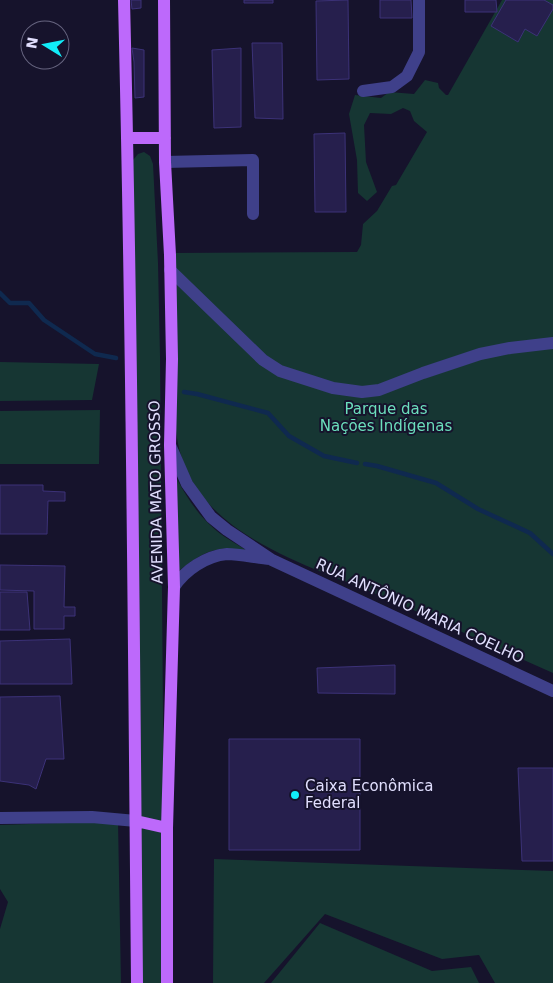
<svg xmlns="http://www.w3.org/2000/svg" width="553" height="983" font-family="'DejaVu Sans',sans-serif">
  <rect width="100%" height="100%" fill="#16132c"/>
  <path fill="#163633" d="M502 0H553V673C499 649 445 624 391 600 321 569 210 541 183 461 172 431 175 399 174 367 174 329 174 291 173 253L357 252 361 245 363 224 377 211 392 186 396 185 427 132 414 121 410 111 403 108 391 114 370 113 364 125 366 162 377 192 367 201 358 193 357 160 349 114 355 95 381 98 389 92 414 94 425 80 438 83 439 88 446 95H448Z
    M144 152 150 156 153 164 158 263 160 356 164 830 163 983H142L133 160 138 154Z
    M0 362 99 364 92 400 0 401Z
    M100 410 99 464H0V411Z
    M177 479C189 502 204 523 225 537 234 543 243 548 253 554 243 552 231 548 221 549 203 551 191 562 177 572Z
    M118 821 121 983H0V929L8 902 0 889V825Z
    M214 859 553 871V983H495L479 955 442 959 325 914 264 983H213Z
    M320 923 432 971 471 967 479 983H271Z"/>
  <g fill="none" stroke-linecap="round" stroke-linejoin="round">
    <path stroke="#0f294f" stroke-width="4.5" d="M0 293 10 303H29L44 320 95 354 116 358
      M184 392 197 394 268 413 289 436 324 456 357 463
      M365 464 377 466 436 483 478 509 530 533 553 554"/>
  </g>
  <path fill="#261f4d" stroke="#3c3278" d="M131 0H141V8L132 9Z
    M244 0H273V3H244Z
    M348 0 349 79 317 80 316 1Z
    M380 0H411L412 18H380Z
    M465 0H496L497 12H465Z
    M506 0H544L553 5V9L537 36 525 29 518 42 491 26Z
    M252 43H282L283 119 255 118Z
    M132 48 144 50V97L135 98 134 62Z
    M241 48V127L214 128 212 50Z
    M345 133 346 212H315L314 134Z
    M0 485H43V491L65 492V501H48L47 534H0Z
    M0 565 65 566 64 607H75V616H64V629H34V591L0 590Z
    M0 592H27L30 630H0Z
    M70 639 72 684H0V641Z
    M395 665V694L318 693 317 668Z
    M60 696 64 759H46L36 789 29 785 0 781V697Z
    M229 739H360V850H229Z
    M518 768H553V861H522Z"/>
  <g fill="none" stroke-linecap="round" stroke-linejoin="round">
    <path stroke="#3f408a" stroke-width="12" d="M363 91 392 87 407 76 419 52V0
      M165 162 253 160V214
      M170 270 263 360 280 371 333 388 362 392 379 390 423 373 480 354 510 348 553 343
      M170 445 187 484 211 517 227 530 272 560 553 691
      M174 587C185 570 206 556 227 554 240 554 257 558 270 559
      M0 818 92 817 136 821"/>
    <path stroke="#bd69fb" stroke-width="12" d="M124 0C132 328 134 655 137 983
      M164 0 165 162 170 255 172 359 170 445 174 587 167 828V983
      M128 138H165
      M136 821 167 828"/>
  </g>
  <circle fill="#11ecf8" stroke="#16132c" stroke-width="2" cx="295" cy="795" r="5"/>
  <g text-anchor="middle" stroke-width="4" stroke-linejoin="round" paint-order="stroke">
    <g font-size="15" fill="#6bdebc" stroke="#16132c">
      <text x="386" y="414">Parque das<tspan x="386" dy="17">Nações Indígenas</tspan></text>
    </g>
    <g font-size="15" fill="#e1dffe" stroke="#16132c">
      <text transform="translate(156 492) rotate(-91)" y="5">AVENIDA MATO GROSSO</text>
      <text transform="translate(420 611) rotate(25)" y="5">RUA ANTÔNIO MARIA COELHO</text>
    </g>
    <g font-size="15" fill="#e1dffe" stroke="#16132c" text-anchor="start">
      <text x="305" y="791">Caixa Econômica<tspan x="305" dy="17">Federal</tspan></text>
    </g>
  </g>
  <g transform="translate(45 45) rotate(280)"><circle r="24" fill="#16132c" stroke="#676580"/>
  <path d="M0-4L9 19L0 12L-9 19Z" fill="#11ecf8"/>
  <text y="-8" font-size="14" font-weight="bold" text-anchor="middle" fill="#e1dffe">N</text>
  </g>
</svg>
